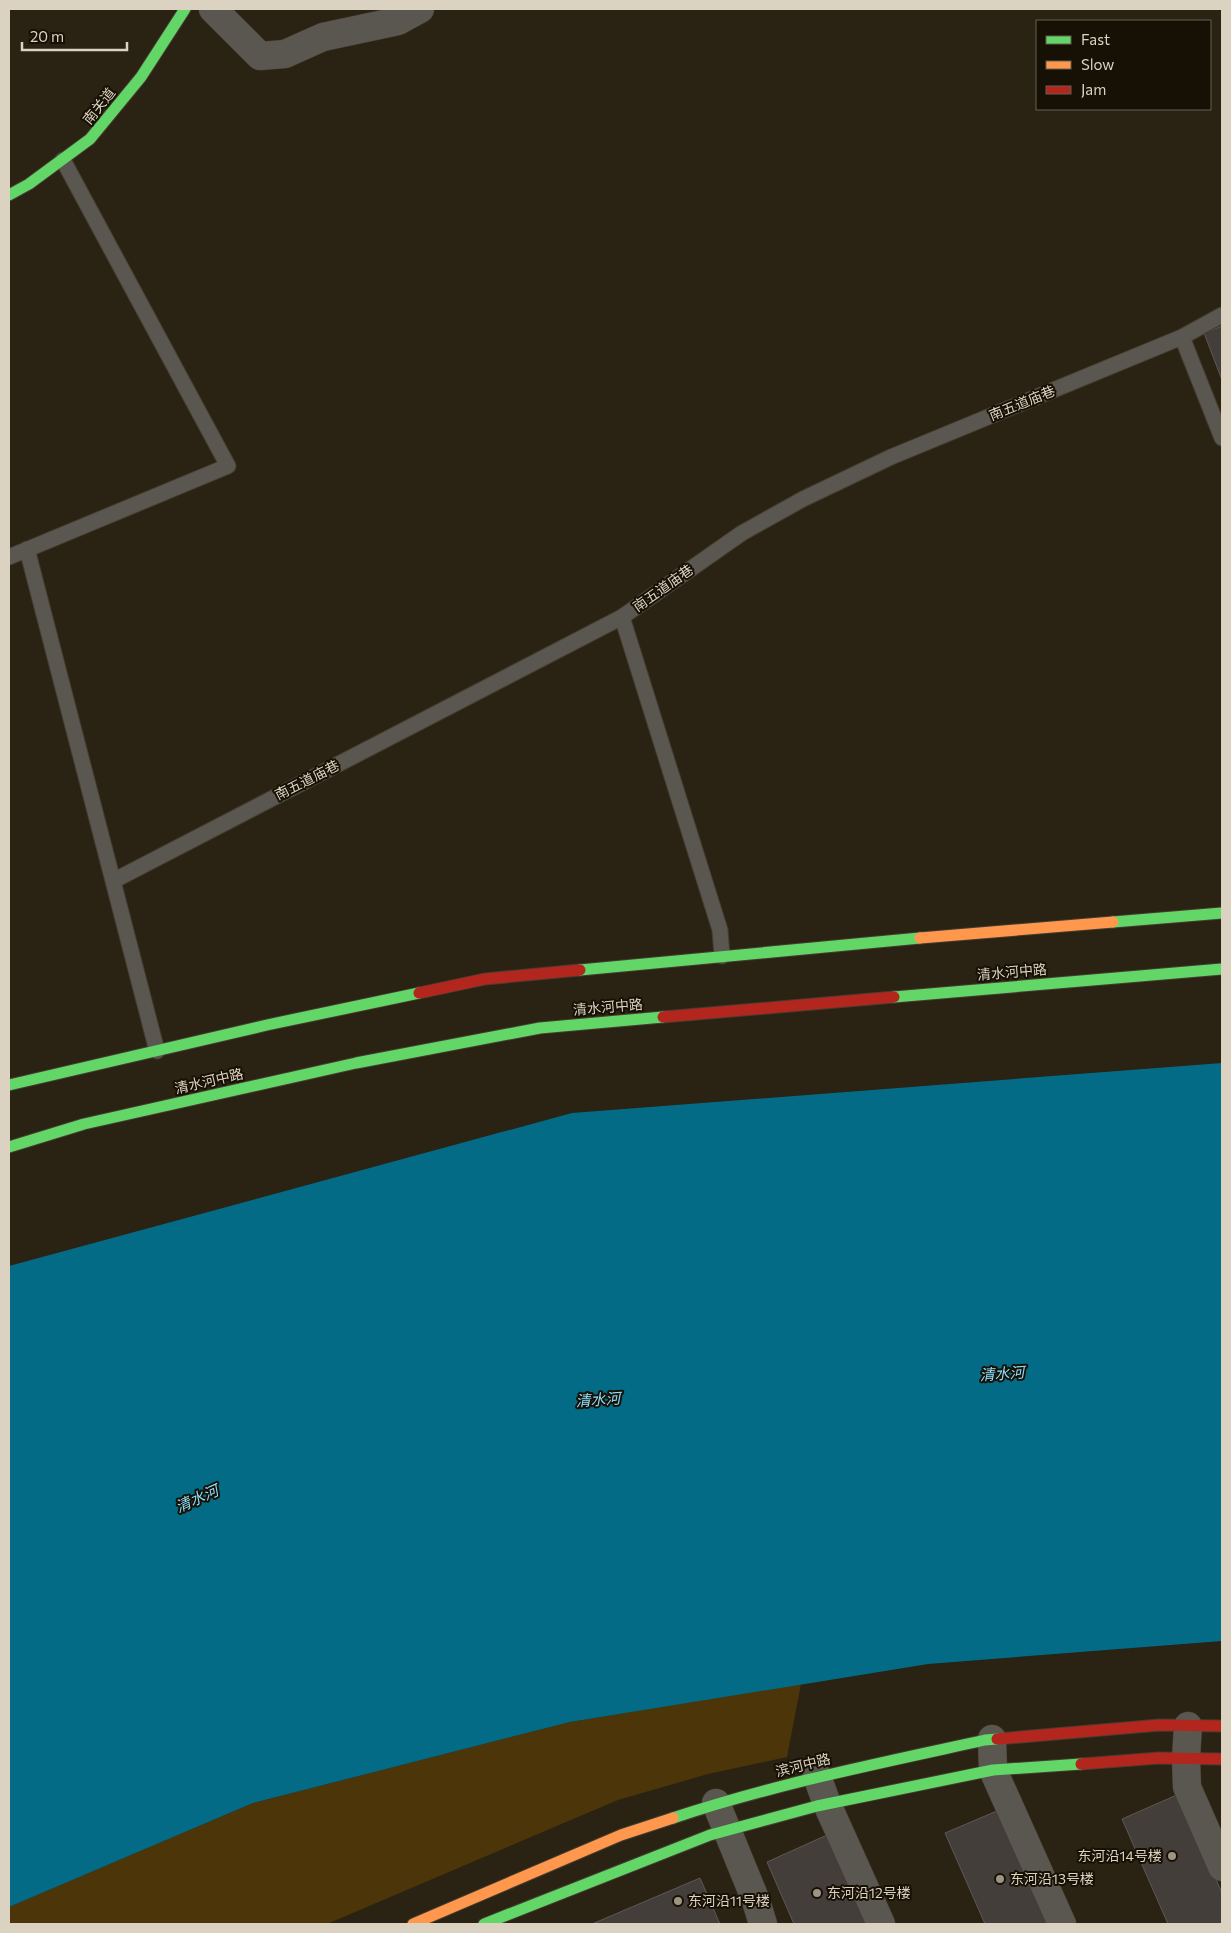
<svg xmlns="http://www.w3.org/2000/svg" width="1231" height="1933" font-family="Commissioner,'Noto Sans SC',sans-serif">
  <rect width="100%" height="100%" fill="#2a2212"/>
  <path fill="#4c3508" d="M801 1684 787 1757 708 1774 618 1800 327 1924H9V1907L253 1803 570 1722Z"/>
  <path fill="#046b86" d="M1222 1063V1641L928 1664 570 1722 253 1803 9 1907V1266L572 1113Z"/>
  <path fill="#443e3b" stroke="#5d5756" d="M1222 326V380L1204 333Z
    M1179 1794 1222 1893V1924H1168L1122 1819Z
    M1004 1808 1055 1924H985L945 1833Z
    M827 1835 866 1924H794L767 1862Z
    M700 1878 720 1924H592Z"/>
  <g fill="none" stroke-linecap="round" stroke-linejoin="round">
    <defs>
      <path id="lane" d="M1182 337 1222 438
        M27 549 157 1051
        M9 557 228 466 63 160
        M622 617 720 930 722 956
        M113 881 622 617 742 533 803 499 891 457 1182 337 1222 315"/>
      <path id="street" d="M213 9 260 56 285 54 323 37 398 21 420 9
        M1188 1726 1186 1758 1187 1787 1222 1867
        M992 1739 993 1770 1062 1924
        M817 1776 827 1804 881 1924
        M716 1803 756 1901 763 1924"/>
      <path id="fast" d="M9 195 29 184 90 139 141 77 185 9
        M1113 922 1222 913
        M580 970 920 938
        M894 997 1222 969
        M9 1085 267 1025 419 993
        M9 1147 84 1124 356 1063 540 1028 663 1017
        M673 1818C775 1784 880 1763 985 1740L997 1739
        M484 1924 710 1835 817 1806 993 1770 1081 1764"/>
      <path id="slow" d="M920 938 1113 922
        M413 1924 621 1835 673 1818"/>
      <path id="jam" d="M419 993 485 979 580 970
        M663 1017 894 997
        M997 1739 1160 1725 1222 1726
        M1081 1764 1159 1758 1222 1759"/>
    </defs>
    <use href="#lane" stroke="#453d31" stroke-width="17"/>
    <use href="#street" stroke="#453d31" stroke-width="29"/>
    <use href="#fast" stroke="#453d31" stroke-width="13"/>
    <use href="#slow" stroke="#453d31" stroke-width="13"/>
    <use href="#jam" stroke="#453d31" stroke-width="13"/>
    <use href="#lane" stroke="#5a5650" stroke-width="15"/>
    <use href="#street" stroke="#5a5650" stroke-width="28"/>
    <use href="#fast" stroke="#63d668" stroke-width="11"/>
    <use href="#slow" stroke="#ff974d" stroke-width="11"/>
    <use href="#jam" stroke="#b3261e" stroke-width="11"/>
  </g>
  <g fill="#9e9484" stroke="#171005" stroke-width="2">
    <circle cx="1172" cy="1856" r="5"/>
    <circle cx="1000" cy="1879" r="5"/>
    <circle cx="817" cy="1893" r="5"/>
    <circle cx="678" cy="1901" r="5"/>
  </g>
  <g text-anchor="middle" stroke-width="4" stroke-linejoin="round" paint-order="stroke">
    <g font-size="14" fill="#dcd2c2" stroke="#171005">
      <text transform="translate(99 106) rotate(-51)" y="5">南关道</text>
      <text transform="translate(1022 403) rotate(-22)" y="5">南五道庙巷</text>
      <text transform="translate(663 588) rotate(-35)" y="5">南五道庙巷</text>
      <text transform="translate(307 780) rotate(-27)" y="5">南五道庙巷</text>
      <text transform="translate(1012 972) rotate(-5)" y="5">清水河中路</text>
      <text transform="translate(608 1007) rotate(-5)" y="5">清水河中路</text>
      <text transform="translate(209 1081) rotate(-13)" y="5">清水河中路</text>
      <text transform="translate(803 1765) rotate(-14)" y="5">滨河中路</text>
    </g>
    <g font-size="14" fill="#dcd2c2" stroke="#171005" text-anchor="start">
      <text x="1162" y="1861" text-anchor="end">东河沿14号楼</text>
      <text x="1010" y="1884">东河沿13号楼</text>
      <text x="827" y="1898">东河沿12号楼</text>
      <text x="688" y="1906">东河沿11号楼</text>
    </g>
    <g font-size="15" font-style="italic" fill="#8ddfff" stroke="#171005">
      <text transform="translate(1002 1374) rotate(-4)" y="5">清水河</text>
      <text transform="translate(598 1400) rotate(-4)" y="5">清水河</text>
      <text transform="translate(197 1499) rotate(-24)" y="5">清水河</text>
    </g>
  </g>
  <rect width="1231" height="1933" fill="none" stroke="#dcd2c2" stroke-width="20"/>
  <rect x="1036" y="20" width="175" height="90" fill="#171005" stroke="#665e51"/>
  <rect x="1046" y="36" width="25" height="8" fill="#63d668" stroke="#665e51"/>
  <text x="1081" y="45" font-size="15" fill="#dcd2c2">Fast</text>
  <rect x="1046" y="61" width="25" height="8" fill="#ff974d" stroke="#665e51"/>
  <text x="1081" y="70" font-size="15" fill="#dcd2c2">Slow</text>
  <rect x="1046" y="86" width="25" height="8" fill="#b3261e" stroke="#665e51"/>
  <text x="1081" y="95" font-size="15" fill="#dcd2c2">Jam</text>
  <path d="M22 42v8h105v-8" fill="none" stroke="#dcd2c2" stroke-width="2.5"/>
  <text x="30" y="42" font-size="15" fill="#dcd2c2" stroke="#171005" stroke-width="4" paint-order="stroke">20 m</text>
</svg>
